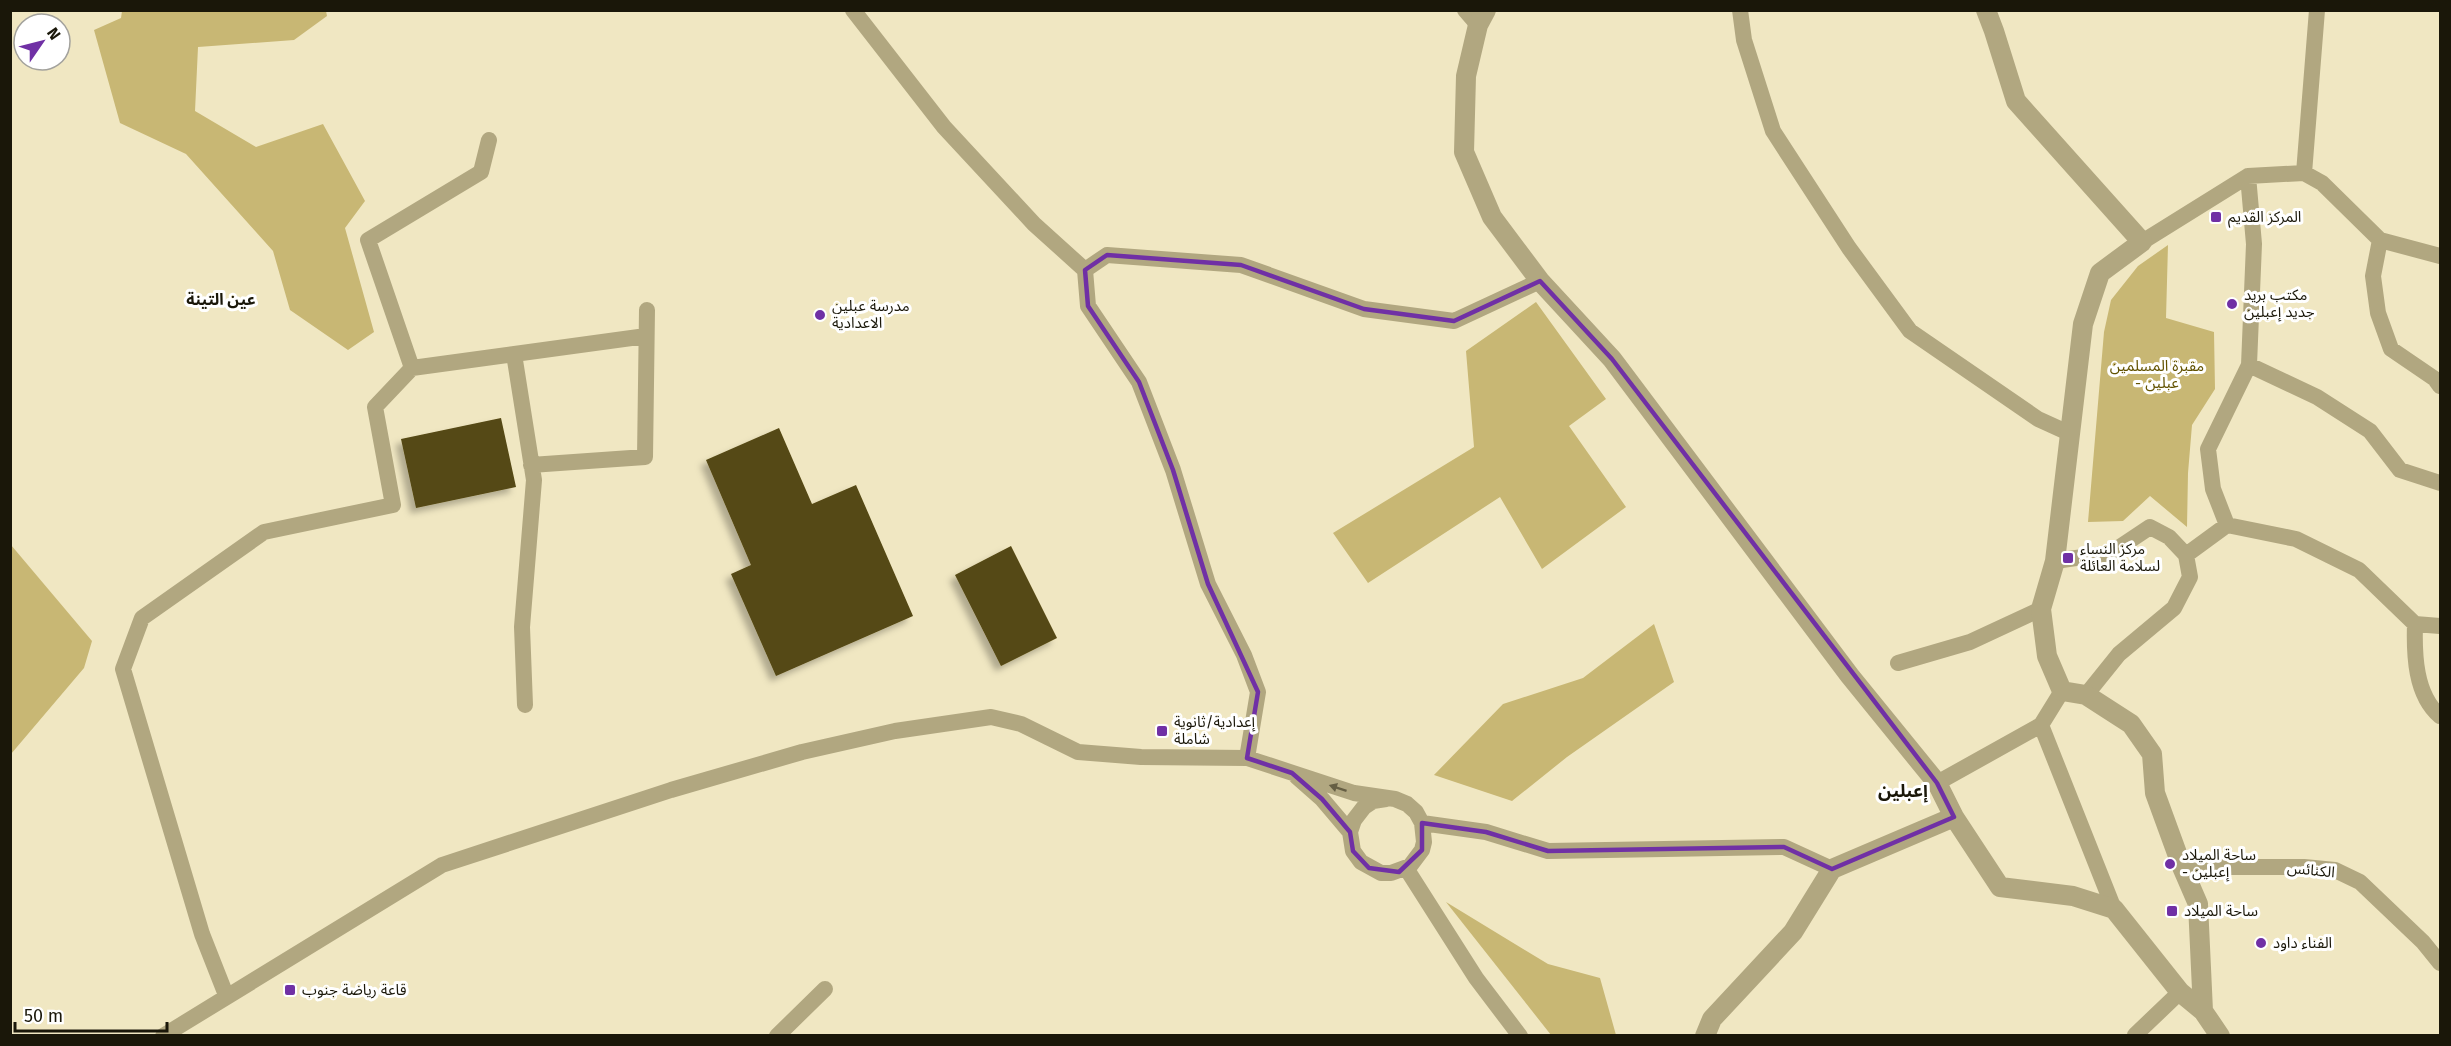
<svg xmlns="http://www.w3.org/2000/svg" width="2451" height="1046" font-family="'Fira Sans','Noto Sans Arabic',sans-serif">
  <defs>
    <filter id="shadow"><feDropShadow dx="-5.5" dy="5.5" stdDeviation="3" flood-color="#0004"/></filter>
  </defs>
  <rect width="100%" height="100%" fill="#f0e7c2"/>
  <path fill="#c8b774" d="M122 11H326L327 16 294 40 198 47 195 111 256 147 323 124 365 201 345 228 374 332 348 350 290 310 273 251 186 154 120 123 94 30 121 18Z
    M2168 245 2166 318 2214 332 2215 389 2192 425 2188 473 2187 527 2150 496 2123 521 2088 522 2104 332 2111 300 2138 266Z
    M1536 302 1606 399 1569 426 1626 507 1542 569 1500 497 1368 583 1333 533 1474 447 1466 351Z
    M11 545 92 641 84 668 11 754Z
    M1654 624 1674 682 1567 757 1512 801 1434 775 1503 704 1583 678Z
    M1446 902 1548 964 1600 978 1616 1035H1551Z"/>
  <path fill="#554813" filter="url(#shadow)" d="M501 418 516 487 416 508 401 439Z
    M779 428 812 504 856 485 913 616 776 676 731 574 751 565 706 460Z
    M1011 546 1057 638 1001 666 955 575Z"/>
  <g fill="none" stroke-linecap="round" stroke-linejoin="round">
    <path stroke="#b1a780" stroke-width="16" d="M853 10 944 127 1034 224 1085 270
      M1465 10 1478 25
      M1740 10 1744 40 1773 131 1849 248 1910 331 2038 419 2071 434
      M2304 173 2317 10
      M2380 240 2373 276 2378 313 2391 349 2435 379 2440 386
      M2142 242 2248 176 2304 173 2322 183 2380 240 2440 256
      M514 354 534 480 522 627 525 705
      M2249 365 2317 397 2370 431 2400 470 2440 483
      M412 368 646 336
      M531 465 645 457 647 310
      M2227 525 2213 489 2208 449 2249 365 2254 244 2248 176
      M2055 561 2111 553 2150 527 2169 537 2186 555
      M2415 624C2414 654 2415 695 2440 716
      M1898 663 1970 642 2041 609
      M2086 695 2119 654 2174 608 2190 577 2186 555 2227 525 2296 539 2359 570 2415 624 2440 626
      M2041 725 2114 909
      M1247 758 1258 692 1244 655 1208 584 1173 470 1139 382 1088 306 1085 270 1107 255 1241 265 1364 309 1454 321 1540 281
      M1297 777 1322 799 1350 832
      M1937 783 2041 725 2062 691
      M1422 823 1486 832 1548 851 1784 847 1832 869
      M2182 867H2304L2335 870 2360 882 2423 942 2440 963
      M1406 868 1476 978 1520 1036
      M226 995 202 934 123 669 142 618 264 532 393 505 375 407 412 368 368 240 481 172 489 140
      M2135 1035 2180 992
      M163 1036 442 865 671 790 802 752 895 731 991 717 1021 724 1078 752 1141 757 1247 758 1354 793 1395 799 1407 804 1416 812 1422 823 1424 842 1422 850 1410 866 1391 873H1381L1361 862 1353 851 1350 832 1354 820 1364 807 1373 801 1386 799
      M777 1036 825 989"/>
    <path stroke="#b1a780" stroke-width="20" d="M1486 10 1478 25 1466 76 1464 152 1492 217 1540 281 1612 359 1850 676 1937 783 1954 817 2000 887 2073 896 2114 909 2180 992 2203 1011
      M1986 10 1994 31 2016 101 2142 242 2100 273 2083 324 2055 561 2041 609 2047 656 2062 691 2086 695 2131 724 2152 754 2155 793 2182 867 2198 904 2203 1011 2220 1036
      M1705 1036 1712 1019 1793 932 1832 869 1954 817"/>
  </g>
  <defs><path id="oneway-solid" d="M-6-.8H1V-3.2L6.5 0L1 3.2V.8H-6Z" transform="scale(1.5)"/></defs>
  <use fill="#665f44" href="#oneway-solid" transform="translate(1338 788) rotate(-162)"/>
  <path fill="none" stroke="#7030a5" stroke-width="4.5" stroke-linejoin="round" d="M1107 255 1241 265 1364 309 1454 321 1540 281 1612 359 1937 783 1954 817 1832 869 1784 847 1548 851 1486 832 1422 823V850L1399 872 1369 868 1353 851 1350 832 1322 799 1292 773 1247 758 1258 692 1208 584 1173 470 1139 382 1088 306 1085 270Z"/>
  <g fill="#7030a5" stroke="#fff" stroke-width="2">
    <rect x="2210" y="211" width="12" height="12" rx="3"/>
    <circle cx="2232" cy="304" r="6"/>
    <circle cx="820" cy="315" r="6"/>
    <rect x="2062" y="552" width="12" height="12" rx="3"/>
    <rect x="1156" y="725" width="12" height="12" rx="3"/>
    <circle cx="2170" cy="864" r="6"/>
    <rect x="2166" y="905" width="12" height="12" rx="3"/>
    <circle cx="2261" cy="943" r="6"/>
    <rect x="284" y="984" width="12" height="12" rx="3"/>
  </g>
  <g text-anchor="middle" stroke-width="6" stroke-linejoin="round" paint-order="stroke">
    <g font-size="15" fill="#1a1709" stroke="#fff" text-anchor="start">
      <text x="2228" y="222">المركز القديم</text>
      <text x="2244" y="300">مكتب بريد<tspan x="2244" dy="17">جديد إعبلين</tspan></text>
      <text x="832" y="311">مدرسة عبلين<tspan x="832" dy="17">الاعدادية</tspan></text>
      <text x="2080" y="554">مركز النساء<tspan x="2080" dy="17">لسلامة العائلة</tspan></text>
      <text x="1174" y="727">إعدادية/ثانوية<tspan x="1174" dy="17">شاملة</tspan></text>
      <text x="2182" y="860">ساحة الميلاد<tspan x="2182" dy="17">- إعبلين</tspan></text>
      <text x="2184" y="916">ساحة الميلاد</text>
      <text x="2273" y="948">الفناء داود</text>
      <text x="302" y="995">قاعة رياضة جنوب</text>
    </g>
    <g font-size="15" fill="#625200" stroke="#fff">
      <text x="2157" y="371">مقبرة المسلمين<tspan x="2157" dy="17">- عبلين</tspan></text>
    </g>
    <g font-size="15" fill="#1a1709" stroke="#fff">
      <text transform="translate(2311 870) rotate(6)" y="5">الكنائس</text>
    </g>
    <g font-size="16" font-weight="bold" fill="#1a1709" stroke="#fff">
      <text x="221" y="305">عين التينة</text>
    </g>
    <g font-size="18" font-weight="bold" fill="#1a1709" stroke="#fff">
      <text x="1903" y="797">إعبلين</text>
    </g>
  </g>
  <rect width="2451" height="1046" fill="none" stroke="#1a1709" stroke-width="24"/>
  <g transform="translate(42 42) rotate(55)"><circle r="28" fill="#ffffff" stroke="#a3a29d" stroke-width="1.5"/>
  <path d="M0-4.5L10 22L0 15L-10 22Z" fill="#7030a5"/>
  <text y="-9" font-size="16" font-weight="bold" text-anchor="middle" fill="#1a1709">N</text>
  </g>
  <path d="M15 1022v9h152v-9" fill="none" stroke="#1a1709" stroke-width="3"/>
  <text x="24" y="1022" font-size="18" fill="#1a1709" stroke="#ffffff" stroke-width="4.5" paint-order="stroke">50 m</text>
</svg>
